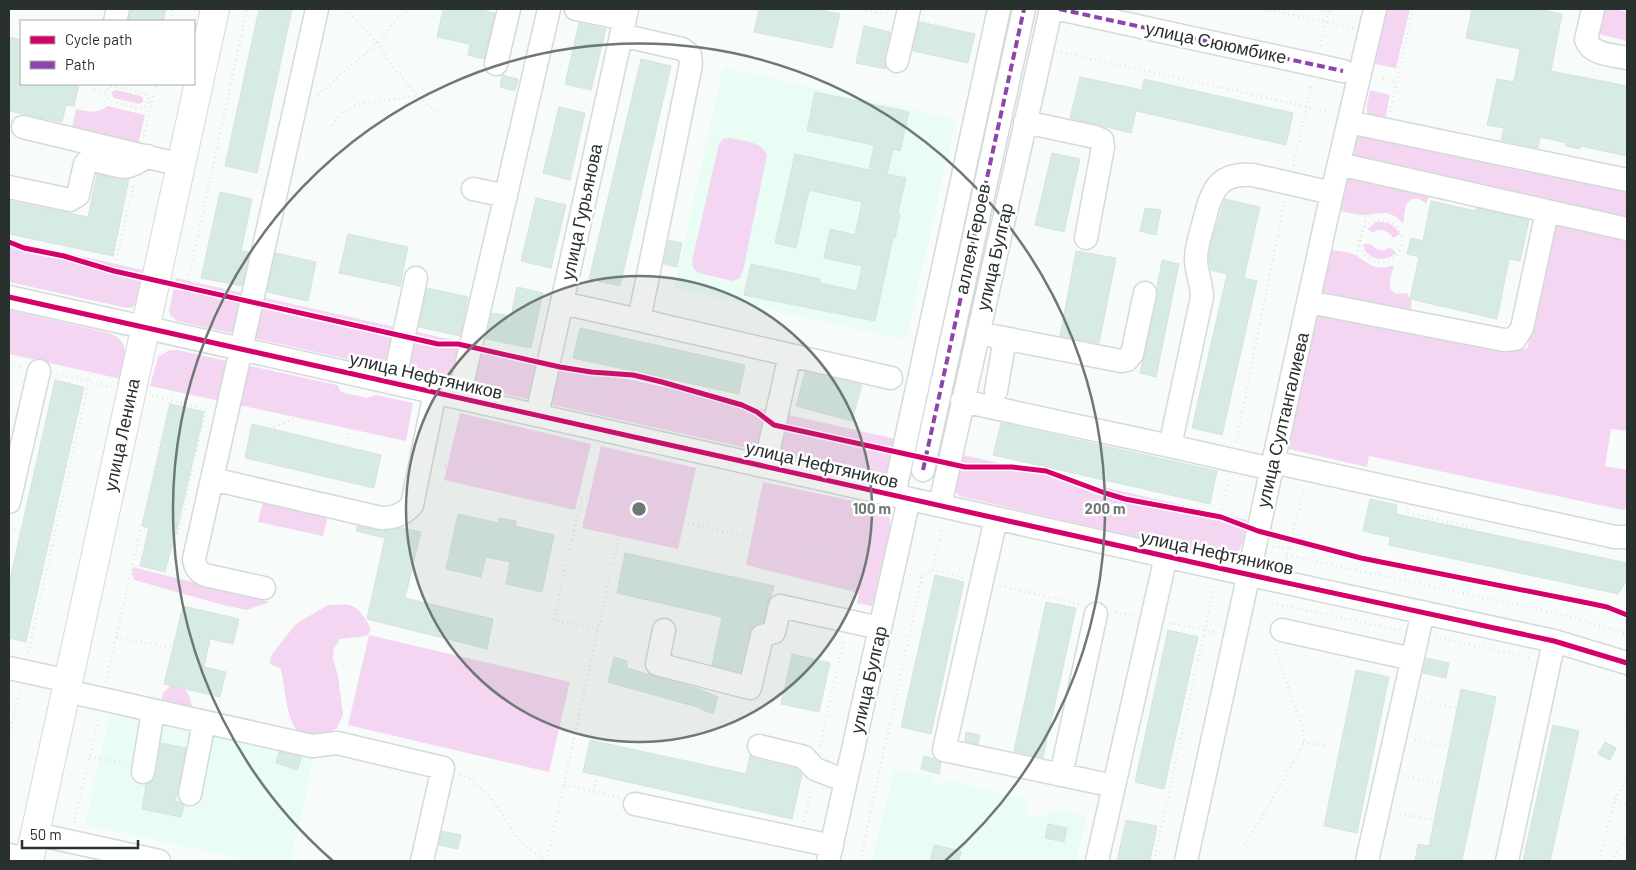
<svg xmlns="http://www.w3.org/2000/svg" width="1636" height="870" font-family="Barlow,sans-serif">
  <rect width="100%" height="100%" fill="#f7fcfa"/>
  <path fill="#e9fdf5" d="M723 67 956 119 906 340 674 288Z
    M112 701 318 739 291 861H252L85 825Z
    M894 768 934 777 933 782 944 785 946 780 1024 799 1028 815 1040 817 1060 809 1087 816 1076 861H872Z"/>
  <path fill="#f4d6f2" d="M1388 9H1410L1396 68 1375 64 1385 15Z
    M1601 9H1613L1627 12V41L1603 35 1596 32Z
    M116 90 141 96 143 99V102L139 104 114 98 112 95V92Z
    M1370 90 1390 95 1384 125C1362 116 1366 112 1370 90Z
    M107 106 145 115 137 149 96 139 97 133 72 127 76 109C87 111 98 115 107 106Z
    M1357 132 1627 187V223L1351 161Z
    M730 138C744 141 761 141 767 155L743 271 740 278 733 281 699 273 693 268 692 261 719 144 723 139Z
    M1347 174 1433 189 1426 204C1420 198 1413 196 1406 204L1403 224C1389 207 1380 215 1362 215 1355 215 1346 212 1338 210Z
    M1376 222C1387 221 1394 224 1400 234L1393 238C1388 231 1381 227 1373 233L1368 229Z
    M1555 222 1627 237V431L1611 429 1605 466 1627 470V508L1623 510 1369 456 1367 467 1288 449 1286 445 1315 314 1326 308 1527 349Z
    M9 240 143 270 137 303 133 307 127 308 9 282Z
    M1363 244H1371C1376 251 1384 252 1390 247L1396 253C1385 263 1366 261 1363 244Z
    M1329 249C1336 251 1346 251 1353 254 1370 262 1372 273 1394 265 1390 279 1383 298 1407 293L1412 302 1409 317 1322 296 1320 291Z
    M176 278 896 439 889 470 885 474 876 477 177 321 170 315 169 311Z
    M9 310 105 332C133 340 125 357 121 379L9 354Z
    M170 350H177L337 385 341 392 367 398 376 395 413 403 406 441 150 386 158 357Z
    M460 413 591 444 575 510 444 480Z
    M601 446 696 468 678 549 582 528Z
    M959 454 1247 520C1244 533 1244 556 1227 558L959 496 953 488Z
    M763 482 877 506C889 511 891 517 890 530L872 606 857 603 859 593 746 565Z
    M264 496 329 511 323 536 258 522Z
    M133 567 270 602 246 610 223 605 134 580 132 573Z
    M328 605C334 605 343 604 349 605 360 608 367 620 371 630L367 636 340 639 334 648 333 658 338 676 343 715 337 728 317 739C313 738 306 738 302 735 286 725 285 687 281 669L270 664 271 656 283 640 296 624Z
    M369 635 570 682 549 772 348 725Z
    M172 684 182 685C188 692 192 701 192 710L161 701 163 693Z"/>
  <path fill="#d6ebe3" stroke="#dae1de" d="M131 9H166L163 21H128Z
    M259 9H292L257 173 225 166Z
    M443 9H476L495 13 484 59 468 55 470 44 437 37Z
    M759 9H816L840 14 832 48 754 32Z
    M1472 9H1537L1562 14 1551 71 1627 86V156L1580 146V149L1566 146 1567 143 1540 137 1538 148 1501 140 1504 128 1487 125 1497 79 1514 82 1520 49 1466 38Z
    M919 22 975 34 968 63 913 51Z
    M579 23 606 29 591 90 565 84Z
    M864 26 890 32 884 58 886 69 856 63Z
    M9 37 21 40V84H79L74 106 66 105 62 122 9 111Z
    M641 59 671 66 620 286 589 279Z
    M502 75 518 79 515 91 500 87Z
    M1080 77 1142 90 1144 79 1293 113 1286 145 1136 111 1131 133 1070 118Z
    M815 92 909 112 900 151 893 149 887 174 906 178 898 213 900 214 895 238H893L875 321 744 295 751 264 820 279V283L857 291 862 266 824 258 830 229 855 235 862 202 809 190 796 248 775 243 795 154 869 170 874 145 807 131Z
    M559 107 585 113 570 180 543 173Z
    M1052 153 1080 159 1064 232 1035 225Z
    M97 174 118 180 129 179 113 256 9 234V201L88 217Z
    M220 192 252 199 241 251 249 252 242 286 201 278Z
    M536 198 566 205 551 268 521 261Z
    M1225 199 1260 207 1244 278 1257 281 1222 435 1192 428 1227 274 1211 270 1209 259 1212 241Z
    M1431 201 1476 211V208L1529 220 1520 261 1509 259 1497 319 1410 299 1419 257 1407 254 1411 238 1423 241Z
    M1145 208 1161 210 1156 235 1140 231Z
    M348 234 408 247 400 286 339 273Z
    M669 240 682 243 677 267 664 264Z
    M1076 251 1116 258 1099 343 1060 336Z
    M276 253 316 262 308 301 267 292Z
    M1162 260 1179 264 1156 377 1140 373 1158 296 1157 288Z
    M517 287 543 293 531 348 486 339 492 313 511 316Z
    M427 288 468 297 460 336 419 327Z
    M580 328 745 365 739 394 573 358Z
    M805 372 862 385 852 421 796 406Z
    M55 380 84 387 26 642 9 638V584Z
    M170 404 204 412 176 534H175L165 572 140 566 149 528 142 526Z
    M1001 423 1217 471 1210 504 993 455Z
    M252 424 381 455 374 488 245 458Z
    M1370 499 1397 505 1396 514 1627 563V580L1618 594 1389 545 1390 537 1363 531Z
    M458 514 498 523 499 518 516 521 515 526 554 535 542 592 506 584 510 562 486 557 481 577 446 569Z
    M357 526 381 531 402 528 421 532 405 598 493 619 487 649 367 619 385 538 356 531Z
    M625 553 774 586 763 622 753 627 749 633 740 672 712 665 722 617 617 593Z
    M935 575 964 582 931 734 901 727Z
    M1046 602 1076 608 1043 758 1014 751Z
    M183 606 239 619 233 644 210 639 204 667 226 672 220 697 164 684Z
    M1168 630 1198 637 1164 789 1135 782Z
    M792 654 830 663 819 712 781 704Z
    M614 657 627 661V668L702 690 718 697 713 714 697 707 608 682Z
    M1426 658 1449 663 1446 678 1423 673Z
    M1356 670 1389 677 1357 833 1324 826Z
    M1461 689 1496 697 1462 861H1415L1418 844 1429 846Z
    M1553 725 1579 731 1557 830 1550 861H1523Z
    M966 732 980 735 978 744 965 741Z
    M590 740 746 774 750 755 756 759 797 769 802 774 792 819 583 772Z
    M1605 742 1616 748 1610 760 1598 754Z
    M161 743 186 748 175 801 180 802 184 805 181 817 142 809 146 784 153 781 156 775Z
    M279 752 302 757 297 770 276 763Z
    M924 756 934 759 941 763 939 774 921 769Z
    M1126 820 1157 826 1150 861H1117Z
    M1048 824 1067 828 1064 842 1045 838Z
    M442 831 461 835 458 849 439 845Z
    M934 845 961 851 959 861H930Z"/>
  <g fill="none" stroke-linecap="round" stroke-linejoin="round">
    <defs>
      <path id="minor" d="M317 9 212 479 381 518C394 518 403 515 412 505L435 392
        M576 9 625 19
        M1059 9 1343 71
        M1593 9 1586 40C1591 55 1614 55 1627 58
        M115 21 118 9
        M621 35 682 49 690 55 691 64 639 320 790 355 765 466
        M897 61 909 9
        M496 64 509 9
        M1025 122 1095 137 1102 140 1103 147 1086 238
        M1349 122 1627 180
        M23 127 181 165
        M1339 164 1627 229
        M9 187 70 200 78 195 85 164 88 161 92 160C118 164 123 175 147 156
        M473 189 506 196
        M9 297 1214 567 1554 641 1627 663
        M1309 302 1504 340 1515 339 1522 328 1547 212
        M562 303 639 320
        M978 333 1121 361 1127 360 1132 354 1145 293
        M790 355 891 378
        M394 382 416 278
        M996 391 1005 338
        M459 397 549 9
        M962 401 1170 446
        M537 415 627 9
        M1273 462 1615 537H1627
        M1272 469 1170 446 1202 297C1202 284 1196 272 1196 259 1196 247 1200 236 1203 225 1211 194 1215 172 1253 175L1332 193
        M9 470 16 471 39 371
        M923 470 1024 9
        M212 479 194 559C195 567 198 572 205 575L264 588
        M894 495 999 9
        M9 502 16 471
        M940 505 1051 9
        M996 518 944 750 1114 786
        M664 630 657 664 750 688 762 636 774 632 780 606 880 628
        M1282 630 1412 659
        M9 668 69 681
        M67 691 312 746 337 743 443 768 422 861
        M759 746 804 757 815 769 846 781
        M143 772 153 711
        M1061 775 1096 614
        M190 794 204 722
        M635 804 832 846
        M36 834 159 861
        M9 855 30 860
        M828 861 909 499
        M1097 861 1166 556
        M1186 861 1332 193 1375 9
        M1367 861 1423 612
        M1507 861 1554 641"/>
      <path id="major" d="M29 861 215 9"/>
    </defs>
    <use href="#minor" stroke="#d3dad7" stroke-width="25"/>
    <use href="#major" stroke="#d3dad7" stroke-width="30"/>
    <path stroke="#e2e4e3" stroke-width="2.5" stroke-dasharray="1 4" stroke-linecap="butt" d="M346 9 377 43 389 62 412 90 441 118
      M861 9 890 15
      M1264 9 1353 28
      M170 21 173 9
      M924 22 975 34
      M1320 46 1329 9
      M1061 52 1331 112
      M1383 79 1396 82
      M94 89 106 92
      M318 95 377 43 398 18 410 9
      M148 102 146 106 141 109 109 100C103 94 106 88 113 86L145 94 148 98V102L151 103
      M1390 112 1413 9
      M332 125 343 112 359 104 417 96
      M144 136 156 84
      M1293 166 1312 83
      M1474 175 1487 170
      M1367 215 1407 199
      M1360 241a21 21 0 1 1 42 0a21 21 0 1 1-42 0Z
      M9 254 134 283
      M1355 257 1399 299
      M24 282V240
      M1348 290 1372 191
      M176 293 231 306
      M185 295 247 9
      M107 299 134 183
      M225 304 229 290
      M189 319 194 297
      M266 323 383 349
      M9 342 93 361
      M418 356 449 363
      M9 364 22 367
      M483 371 527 381
      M57 374 112 387
      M174 378 214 387
      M561 389 754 433
      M249 395 410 431
      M152 396 210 410
      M274 427 340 399 356 402 346 443
      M791 441 883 461
      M1236 442 1285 200
      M1312 451 1339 327
      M440 464 875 567
      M967 474 1217 533 1229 477
      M1408 509 1407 513 1481 529
      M9 528 20 531
      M178 534 206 409
      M1273 546 1288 550
      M1212 547 1217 533 1238 538
      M568 555 582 498
      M1287 555 1542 610 1579 619 1627 634
      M1285 563 1304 488
      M613 564 625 508
      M566 565 554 620 598 629
      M932 570 943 526
      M9 573H11
      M910 575 922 577 932 570 963 578
      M1000 586 1080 604
      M851 602 871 510
      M1277 604 1400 630
      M1115 612 1134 616
      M1169 623 1217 633
      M116 637 173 648
      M1435 637 1532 658
      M28 653 99 336
      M106 682 181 353
      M1425 702 1457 708
      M1621 717 1627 720
      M9 738 20 690
      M1415 740 1450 747
      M1303 742 1326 746
      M820 746 844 639
      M90 756 125 764
      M460 774C479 781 494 801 504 817 509 823 512 831 517 837 525 847 536 854 547 860L545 861
      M1408 777 1442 784
      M564 785 619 797
      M594 791 597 776
      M1615 799 1627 779
      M1400 814 1434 820
      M804 822 811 788
      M74 823 99 716
      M1245 845 1300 751 1304 740 1303 729 1275 648
      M547 861 610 575
      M860 861 922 577
      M1154 861 1214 587
      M1599 861 1615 799 1627 806
      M1611 861 1627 836"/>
    <use href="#minor" stroke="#fefffe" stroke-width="22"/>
    <use href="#major" stroke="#fefffe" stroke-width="28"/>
    <path stroke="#8e44ad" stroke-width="4" stroke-dasharray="8 4" stroke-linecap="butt" d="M1059 9 1343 71
      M923 470 1024 9"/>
    <defs>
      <path id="cycleway" d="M9 242 24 248 64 256 114 271 438 344H458L560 367 591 372 633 375 662 382 742 405 757 412 774 425 965 467H1012L1046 471 1105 493 1125 499 1221 517 1258 531 1361 558 1588 603 1607 607 1627 615
        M9 297 1214 567 1554 641 1627 663"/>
    </defs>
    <use href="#cycleway" stroke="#fff" stroke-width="8"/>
    <use href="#cycleway" stroke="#d6006c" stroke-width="5"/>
  </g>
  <circle cx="639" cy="509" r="233" fill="#707875" fill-opacity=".12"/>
  <g fill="none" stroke="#707875" stroke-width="2.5">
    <circle cx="639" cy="509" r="233"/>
    <path d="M333 861A466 466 0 1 1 945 861"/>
  </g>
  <g text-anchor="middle" stroke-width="5" stroke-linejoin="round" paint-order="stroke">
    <g font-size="18" fill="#28312d" stroke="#fff">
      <text transform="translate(1216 43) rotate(12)" y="6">улица Сююмбике</text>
      <text transform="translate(582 212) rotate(-78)" y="6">улица Гурьянова</text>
      <text transform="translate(973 239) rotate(-78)" y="6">аллея Героев</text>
      <text transform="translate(995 257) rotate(-77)" y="6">улица Булгар</text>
      <text transform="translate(426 376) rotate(13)" y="6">улица Нефтяников</text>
      <text transform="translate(1283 420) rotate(-77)" y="6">улица Султангалиева</text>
      <text transform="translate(122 435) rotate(-78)" y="6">улица Ленина</text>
      <text transform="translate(822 465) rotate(13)" y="6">улица Нефтяников</text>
      <text transform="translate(1217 553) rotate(12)" y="6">улица Нефтяников</text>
      <text transform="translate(869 680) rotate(-77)" y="6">улица Булгар</text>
    </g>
  </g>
  <circle cx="639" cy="509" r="8" fill="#707875" stroke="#fff" stroke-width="2.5"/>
  <g font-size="15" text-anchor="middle" font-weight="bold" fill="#707875" stroke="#fff" stroke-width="5" stroke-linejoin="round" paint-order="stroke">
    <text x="872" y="514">100 m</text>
    <text x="1105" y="514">200 m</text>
  </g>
  <rect width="1636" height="870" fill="none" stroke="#28312d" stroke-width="20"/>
  <rect x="20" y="20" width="175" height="65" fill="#ffffff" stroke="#a9adab"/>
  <rect x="30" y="36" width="25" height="8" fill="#d6006c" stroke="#a9adab"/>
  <text x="65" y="45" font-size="15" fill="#28312d">Cycle path</text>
  <rect x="30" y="61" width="25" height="8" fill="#8e44ad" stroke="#a9adab"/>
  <text x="65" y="70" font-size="15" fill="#28312d">Path</text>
  <path d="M22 840v8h116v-8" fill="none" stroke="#28312d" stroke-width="2.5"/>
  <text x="30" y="840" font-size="15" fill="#28312d" stroke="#ffffff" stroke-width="4" paint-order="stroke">50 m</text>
</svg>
